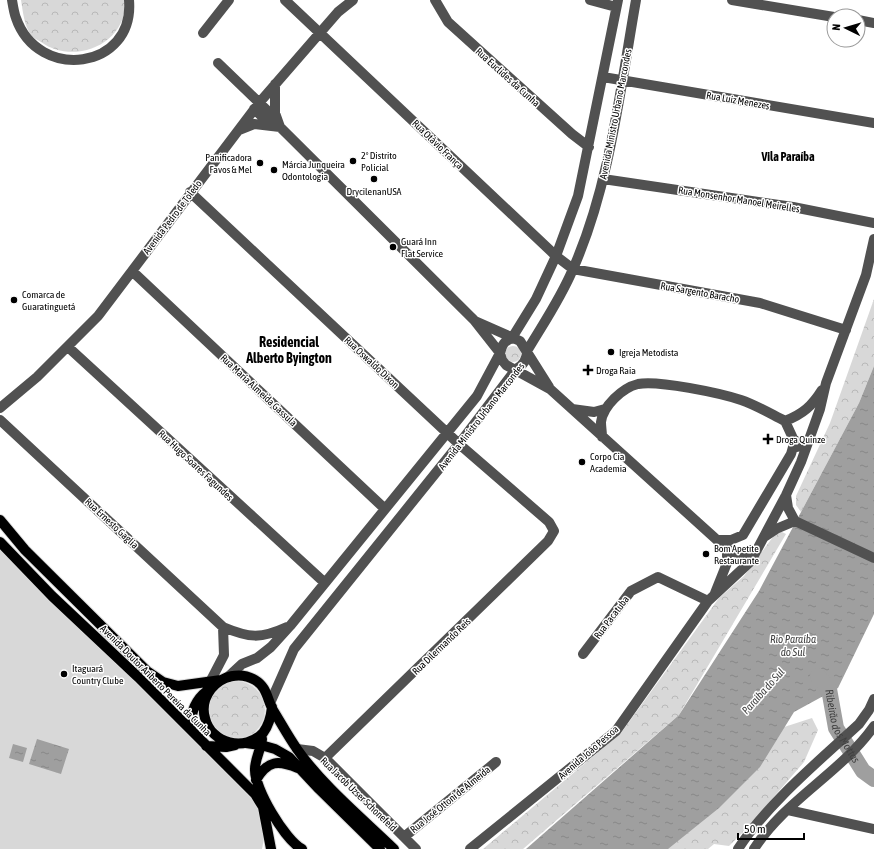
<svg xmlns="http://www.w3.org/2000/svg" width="874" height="849" font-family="'Asap Condensed',sans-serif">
  <defs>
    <pattern id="forest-crowns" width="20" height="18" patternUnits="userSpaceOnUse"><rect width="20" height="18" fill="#d8d8d8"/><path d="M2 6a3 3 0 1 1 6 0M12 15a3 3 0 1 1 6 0" fill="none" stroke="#b8b8b8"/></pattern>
    <pattern id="water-ripples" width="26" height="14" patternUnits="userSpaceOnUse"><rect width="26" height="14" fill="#9f9f9f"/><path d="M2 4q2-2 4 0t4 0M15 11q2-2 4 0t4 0" fill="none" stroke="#878787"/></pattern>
  </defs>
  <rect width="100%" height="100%" fill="#fff"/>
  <path fill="#d8d8d8" d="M0 547 255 800C261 816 266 832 262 849H0Z"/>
  <path fill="url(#forest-crowns)" d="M21 0H125C128 44 74 66 41 42 38 40 33 38 31 35 24 25 23 12 21 0Z
    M874 299V366L859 403 801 512 796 505V496L830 423Z
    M505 354a8 8 0 1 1 16 0a8 8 0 1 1-16 0Z
    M778 530 786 534 679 715 523 849H483L621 733 719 598 744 576Z
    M207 710a29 29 0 1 1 58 0a29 29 0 1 1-58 0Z
    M812 718 818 730 804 762 749 826 729 846 714 844 708 849H655L778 729Z"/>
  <path fill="url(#water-ripples)" d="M874 366V614L838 688 794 712 760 767 719 808 668 849H526L679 715 759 591 859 403Z
    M37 739 69 749 61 774 29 764Z
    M13 744 27 748 23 762 9 758Z"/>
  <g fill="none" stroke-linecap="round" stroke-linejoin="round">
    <path stroke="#9f9f9f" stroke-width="16" id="s1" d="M818 676 829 689 836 728 863 771 874 779"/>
    <defs>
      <path id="major" d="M0 520 25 550 147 671 163 682 178 686 221 680
        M0 542 52 596 138 677 255 794 263 807 271 849
        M272 707C271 717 269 725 263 733 245 752 211 744 205 718 202 708 205 697 211 689 221 676 240 671 255 680 267 687 267 699 273 710 281 723 288 736 297 749 321 784 363 819 394 849
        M191 730C190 714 194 701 207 691
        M262 739C261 749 255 759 255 769 254 788 285 840 302 849
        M246 743 261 745 275 749 289 757 319 789 380 849
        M206 746 226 747 235 745
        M256 780C268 760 278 760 298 768"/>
    </defs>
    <use href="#major" stroke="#dbdbdb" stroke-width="12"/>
    <path stroke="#515151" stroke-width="10" d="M12 0C13 6 14 13 16 18 38 82 135 70 129 0
      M285 0 556 256 573 269 760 303 846 330
      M435 0 448 22 572 134 589 147
      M590 0 616 7
      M732 0 834 17
      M858 20 874 23
      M203 33 229 0
      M218 63 275 118
      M603 77 874 123
      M275 84V113L280 127 474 320 500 353 502 360 506 365 550 389 727 549V563L715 593
      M254 109 271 125
      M239 130 254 124 280 127
      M603 179 793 207 874 223
      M190 192 459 444 549 522 554 531 548 541 325 758
      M132 271 385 509
      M475 321 520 341 549 387
      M68 347 325 583
      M0 408 37 377 98 316 259 103 338 12 353 0
      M572 409 594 412 605 409
      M0 420 223 627C249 638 261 639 287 627
      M785 421C803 414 812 406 822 390
      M785 421 797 447
      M602 437C602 432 601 427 601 422 603 406 622 388 638 384 658 380 720 393 741 400 756 405 771 414 785 421
      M786 495 788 508 795 521
      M795 521 874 558
      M764 537 776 529 795 521
      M719 540H731L743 535 791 454 795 440
      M727 549C739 555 745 555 757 550
      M583 654 631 591 658 577 708 601
      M228 677 242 664 257 658 271 647 290 626 477 396 500 353C502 345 504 341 512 338L536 299 556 256 578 196 618 0
      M211 680 224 655 223 627
      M271 701 294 649 459 444 516 369C524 365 527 359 527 351 543 324 561 298 573 269 610 185 620 90 636 0
      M297 749 313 751 325 758 416 849
      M788 810 874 829
      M404 837 496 762
      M470 849 616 731 708 601 751 561 786 495 801 462 820 409 826 383 866 275 874 239
      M738 849C767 804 819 761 859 724L869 710 874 699
      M754 849C785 800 841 773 874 726"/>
    <use href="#major" stroke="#000" stroke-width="10"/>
  </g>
  <g fill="#000" stroke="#fff" stroke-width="1.5">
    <circle cx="353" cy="161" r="4"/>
    <circle cx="260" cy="163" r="4"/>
    <circle cx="274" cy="170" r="4"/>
    <circle cx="374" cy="179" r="4"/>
    <circle cx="393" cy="247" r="4"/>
    <circle cx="14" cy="300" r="4"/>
    <circle cx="611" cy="352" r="4"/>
    <path d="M586 364h4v4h4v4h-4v4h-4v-4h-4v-4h4z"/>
    <path d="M766 433h4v4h4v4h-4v4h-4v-4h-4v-4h4z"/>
    <circle cx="582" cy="462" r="4"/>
    <circle cx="706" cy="554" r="4"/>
    <circle cx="64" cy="674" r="4"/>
  </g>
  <g text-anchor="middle" stroke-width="3" stroke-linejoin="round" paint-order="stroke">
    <g font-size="10" fill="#000" stroke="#fff">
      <text transform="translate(508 77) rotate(42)" y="4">Rua Euclides da Cunha</text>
      <text transform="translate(738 100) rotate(10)" y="4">Rua Luiz Menezes</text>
      <text transform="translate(615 114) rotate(-79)" y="4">Avenida Ministro Urbano Marcondes</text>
      <text transform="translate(438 144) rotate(44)" y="4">Rua Otávio França</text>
      <text transform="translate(739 199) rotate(9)" y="4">Rua Monsenhor Manoel Meirelles</text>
      <text transform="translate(172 217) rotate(-53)" y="4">Avenida Pedro de Toledo</text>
      <text transform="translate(700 292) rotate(10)" y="4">Rua Sargento Baracho</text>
      <text transform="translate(372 362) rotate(43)" y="4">Rua Oswaldo Dixon</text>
      <text transform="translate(259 390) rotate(43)" y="4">Rua Maria Almeida Gassula</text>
      <text transform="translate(481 416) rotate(-52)" y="4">Avenida Ministro Urbano Marcondes</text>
      <text transform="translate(196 465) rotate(43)" y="4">Rua Hugo Soares Fagundes</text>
      <text transform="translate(112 523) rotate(43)" y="4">Rua Ernesto Gaglia</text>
      <text transform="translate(611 617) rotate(-53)" y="4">Rua Pacatuba</text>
      <text transform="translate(441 646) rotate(-44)" y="4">Rua Dilermando Reis</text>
      <text transform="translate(156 680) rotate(45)" y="4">Avenida Doutor Ariberto Pereira da Cunha</text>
      <text transform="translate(588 752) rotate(-41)" y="4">Avenida João Pessoa</text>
      <text transform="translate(359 794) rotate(44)" y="4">Rua Jacob Uzser Schonefeld</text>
      <text transform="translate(450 799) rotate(-39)" y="4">Rua José Ottoni de Almeida</text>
    </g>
    <g font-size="10" fill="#000" stroke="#fff" text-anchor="start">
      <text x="361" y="159">2º Distrito<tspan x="361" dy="12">Policial</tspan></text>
      <text x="252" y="161" text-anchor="end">Panificadora<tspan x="252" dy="12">Favos &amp; Mel</tspan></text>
      <text x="282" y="168">Márcia Junqueira<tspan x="282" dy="12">Odontologia</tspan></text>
      <text x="374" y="195" text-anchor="middle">DrycilenanUSA</text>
      <text x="401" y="245">Guará Inn<tspan x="401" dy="12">Flat Service</tspan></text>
      <text x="22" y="298">Comarca de<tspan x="22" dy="12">Guaratinguetá</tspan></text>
      <text x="619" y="356">Igreja Metodista</text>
      <text x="596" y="374">Droga Raia</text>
      <text x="776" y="443">Droga Quinze</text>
      <text x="590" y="460">Corpo Cia<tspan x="590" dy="12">Academia</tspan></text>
      <text x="714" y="552">Bom Apetite<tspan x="714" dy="12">Restaurante</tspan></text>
      <text x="72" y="672">Itaguará<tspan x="72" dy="12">Country Clube</tspan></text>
    </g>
    <g font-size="11" font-style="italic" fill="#404040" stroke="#fff">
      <text x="793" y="643">Rio Paraíba<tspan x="793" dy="13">do Sul</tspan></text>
      <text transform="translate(763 691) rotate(-48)" y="4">Paraiba do Sul</text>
      <text dy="4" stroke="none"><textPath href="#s1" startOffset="57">Ribeirão dos Mottas</textPath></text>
    </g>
    <g font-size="12" font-weight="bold" fill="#000" stroke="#fff">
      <text x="788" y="161">Vila Paraíba</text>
    </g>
    <g font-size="14" font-weight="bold" fill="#000" stroke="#fff">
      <text x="289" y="347">Residencial<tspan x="289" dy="16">Alberto Byington</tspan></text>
    </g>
  </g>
  <g transform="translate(846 28) rotate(275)"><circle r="19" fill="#ffffff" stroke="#999999"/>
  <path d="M0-3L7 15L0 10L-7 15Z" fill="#000000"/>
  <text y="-6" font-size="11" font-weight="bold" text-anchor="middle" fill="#000000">N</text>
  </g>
  <path d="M738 833v6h66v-6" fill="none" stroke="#000000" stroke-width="2"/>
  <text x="744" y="833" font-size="12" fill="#000000" stroke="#ffffff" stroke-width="3" paint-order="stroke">50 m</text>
</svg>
